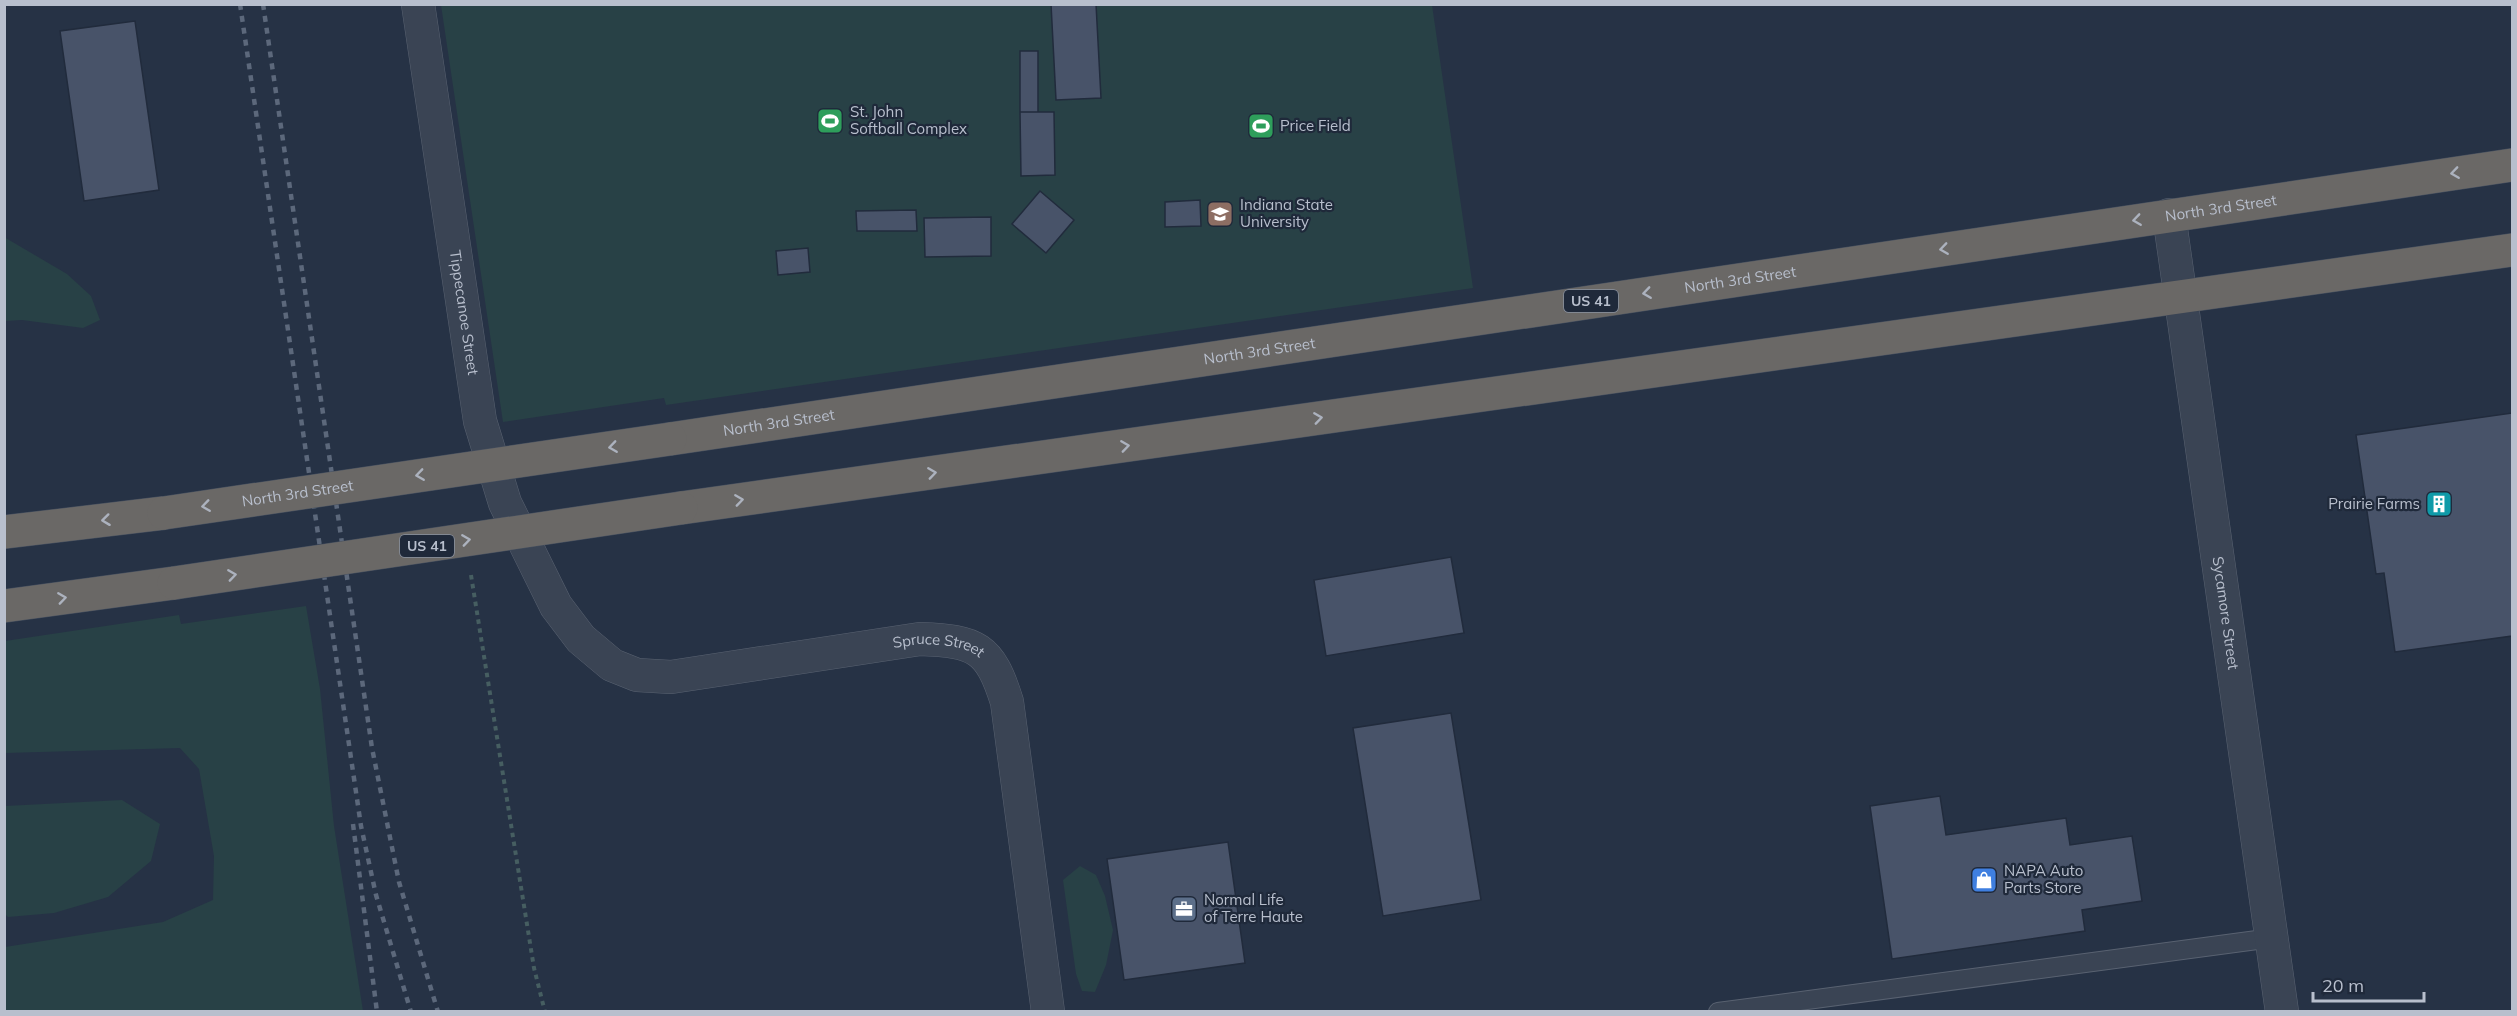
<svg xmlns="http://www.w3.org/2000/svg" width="2517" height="1016" font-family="Mulish,sans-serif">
  <rect width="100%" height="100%" fill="#263245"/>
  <path fill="#284146" d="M441 5H1432L1473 288 666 405 664 398 503 422Z
    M4 237 67 274 91 296 100 320 83 328 22 320 5 321Z
    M306 606 320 689 334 826 363 1011H5V947L163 922 213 900 214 856 199 769 180 748 5 753V641L179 615 181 624Z
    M122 800 160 824 151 861 108 897 54 913 8 917 4 913 5 806Z
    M1080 866 1096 875 1105 896 1113 930 1106 965 1095 992 1082 991 1076 974 1063 880Z"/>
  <path fill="#485369" stroke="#212b3c" stroke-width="1.5" d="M1051 4H1096L1101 98 1056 100Z
    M135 21 159 190 84 201 60 31Z
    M1020 51H1038V112H1020Z
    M1020 112H1054L1055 175 1021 176Z
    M1040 191 1074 220 1046 253 1012 224Z
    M1200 200 1201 226 1165 227V202Z
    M916 210 917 231H857L856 211Z
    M991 217V256L925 257 924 218Z
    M808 248 810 272 778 275 776 251Z
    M2512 413V636L2395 652 2384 573 2376 574 2356 435Z
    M1451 557 1464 633 1326 656 1314 580Z
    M1451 713 1481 900 1383 916 1353 728Z
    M1940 796 1946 835 2066 818 2070 845 2132 836 2142 901 2082 910 2085 931 1892 959 1870 806Z
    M1228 842 1245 963 1124 980 1107 859Z"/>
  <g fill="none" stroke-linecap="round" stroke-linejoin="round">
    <defs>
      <path id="service" d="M1718 1012 2272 938"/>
      <g id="minor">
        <path id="s1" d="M418 4 480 421 505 503 556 606 581 639 612 665 637 675 671 677 920 639C976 641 990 647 1007 702L1048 1012"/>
        <path id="s2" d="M2169 215 2282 1012"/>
      </g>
      <g id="trunk">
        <path id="s3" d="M670 439 2512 165"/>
        <path d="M681 508 2512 250"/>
        <path d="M4 532 164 513"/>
        <path d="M4 606 174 583"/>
      </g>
    </defs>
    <use href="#service" stroke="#596271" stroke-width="20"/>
    <use href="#minor" stroke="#596271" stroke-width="34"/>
    <use href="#trunk" stroke="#454f5f" stroke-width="34"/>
    <path stroke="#465e61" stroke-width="4" stroke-dasharray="4.5 4.5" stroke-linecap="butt" d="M471 575 534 968 545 1012"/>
    <use href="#service" stroke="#3a4454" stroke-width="18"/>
    <use href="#minor" stroke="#3a4454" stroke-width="33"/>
    <use href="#trunk" stroke="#6a6866" stroke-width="33"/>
    <path stroke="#5c687b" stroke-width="4.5" stroke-dasharray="6 6" stroke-linecap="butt" d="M240 4 361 826 376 895 411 1012
      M263 4 372 748 399 882 438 1012
      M353 824 377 1012"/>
    <defs>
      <g id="trunk-bridge">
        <path id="s4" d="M164 513 670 439"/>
        <path d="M174 583 681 508"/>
      </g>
    </defs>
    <use href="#trunk-bridge" stroke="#454f5f" stroke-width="34" stroke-linecap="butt"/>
    <use href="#trunk-bridge" stroke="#6a6866" stroke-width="33"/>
  </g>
  <defs><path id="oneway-chevron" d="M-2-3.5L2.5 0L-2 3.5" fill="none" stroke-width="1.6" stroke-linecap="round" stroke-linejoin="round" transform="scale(1.5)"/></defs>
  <g stroke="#acb2be">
    <use href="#oneway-chevron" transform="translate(2455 173) rotate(172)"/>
    <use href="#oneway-chevron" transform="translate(2137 220) rotate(172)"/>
    <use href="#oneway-chevron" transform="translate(1944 249) rotate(172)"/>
    <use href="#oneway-chevron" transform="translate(1647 293) rotate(172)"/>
    <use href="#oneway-chevron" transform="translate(1318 418) rotate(-8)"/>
    <use href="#oneway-chevron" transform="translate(1125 446) rotate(-8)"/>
    <use href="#oneway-chevron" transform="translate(613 447) rotate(172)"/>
    <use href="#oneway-chevron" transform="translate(932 473) rotate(-8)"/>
    <use href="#oneway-chevron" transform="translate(420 475) rotate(172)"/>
    <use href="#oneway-chevron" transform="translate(739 500) rotate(-8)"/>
    <use href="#oneway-chevron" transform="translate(206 506) rotate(172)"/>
    <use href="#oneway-chevron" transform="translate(106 520) rotate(173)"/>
    <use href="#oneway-chevron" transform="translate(466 540) rotate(-8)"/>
    <use href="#oneway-chevron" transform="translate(232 575) rotate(-8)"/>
    <use href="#oneway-chevron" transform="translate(62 598) rotate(-8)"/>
  </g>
  <defs>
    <symbol id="stadium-square" viewBox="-11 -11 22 22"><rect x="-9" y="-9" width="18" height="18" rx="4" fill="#2e9e5b" stroke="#1f293a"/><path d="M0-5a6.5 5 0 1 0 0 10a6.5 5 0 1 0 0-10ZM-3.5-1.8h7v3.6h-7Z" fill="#fff"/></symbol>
    <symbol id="university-square" viewBox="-11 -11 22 22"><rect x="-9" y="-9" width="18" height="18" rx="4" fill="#8d6e63" stroke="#1f293a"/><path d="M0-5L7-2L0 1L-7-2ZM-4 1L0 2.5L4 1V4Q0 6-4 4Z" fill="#fff"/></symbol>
    <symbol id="building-square" viewBox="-11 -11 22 22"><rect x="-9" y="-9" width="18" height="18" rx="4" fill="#0f9aa8" stroke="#1f293a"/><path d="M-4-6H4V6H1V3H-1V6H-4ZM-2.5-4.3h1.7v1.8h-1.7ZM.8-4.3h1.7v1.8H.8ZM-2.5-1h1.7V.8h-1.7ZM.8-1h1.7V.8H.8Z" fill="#fff"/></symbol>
    <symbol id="shop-square" viewBox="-11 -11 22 22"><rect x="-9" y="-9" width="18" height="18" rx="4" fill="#3f7fe0" stroke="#1f293a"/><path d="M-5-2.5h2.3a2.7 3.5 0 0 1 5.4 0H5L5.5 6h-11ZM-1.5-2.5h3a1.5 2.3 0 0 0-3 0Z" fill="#fff"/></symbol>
    <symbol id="office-square" viewBox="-11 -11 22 22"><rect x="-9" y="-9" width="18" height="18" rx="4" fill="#5c6f8a" stroke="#1f293a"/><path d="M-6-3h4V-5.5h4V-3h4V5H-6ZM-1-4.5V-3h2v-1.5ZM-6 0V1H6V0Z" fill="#fff"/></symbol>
  </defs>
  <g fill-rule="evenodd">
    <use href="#stadium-square" x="815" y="106" width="30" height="30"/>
    <use href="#stadium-square" x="1246" y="111" width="30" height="30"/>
    <use href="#university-square" x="1205" y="199" width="30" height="30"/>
    <use href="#building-square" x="2424" y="489" width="30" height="30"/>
    <use href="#shop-square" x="1969" y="865" width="30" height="30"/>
    <use href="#office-square" x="1169" y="894" width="30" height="30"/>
  </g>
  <g text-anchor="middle" stroke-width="4.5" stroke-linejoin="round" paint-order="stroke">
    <g fill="#1f293a" stroke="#8a92a1" stroke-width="1.5">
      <rect x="1564" y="290" width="54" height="22" rx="4.5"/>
      <rect x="400" y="535" width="54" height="22" rx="4.5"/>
    </g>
    <g font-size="14" font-weight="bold" fill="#b8bfcd">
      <text x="1591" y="306">US 41</text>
      <text x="427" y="551">US 41</text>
    </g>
    <g font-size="15" fill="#b8bfcd" stroke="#1f293a" text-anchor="start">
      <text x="850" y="117">St. John<tspan x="850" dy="17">Softball Complex</tspan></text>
      <text x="1280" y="131">Price Field</text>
      <text x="1240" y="210">Indiana State<tspan x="1240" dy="17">University</tspan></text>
      <text x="2420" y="509" text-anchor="end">Prairie Farms</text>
      <text x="2004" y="876">NAPA Auto<tspan x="2004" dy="17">Parts Store</tspan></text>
      <text x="1204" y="905">Normal Life<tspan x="1204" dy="17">of Terre Haute</tspan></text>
    </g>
    <g font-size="15" fill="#b8bfcd" stroke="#1f293a">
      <text dy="5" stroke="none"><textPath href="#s3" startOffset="1568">North 3rd Street</textPath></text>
      <text dy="5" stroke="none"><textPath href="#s3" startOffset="1082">North 3rd Street</textPath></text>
      <text dy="5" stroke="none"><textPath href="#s1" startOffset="312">Tippecanoe Street</textPath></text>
      <text dy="5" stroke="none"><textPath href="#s3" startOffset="596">North 3rd Street</textPath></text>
      <text dy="5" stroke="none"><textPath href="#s3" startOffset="110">North 3rd Street</textPath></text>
      <text dy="5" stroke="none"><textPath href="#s4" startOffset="135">North 3rd Street</textPath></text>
      <text dy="5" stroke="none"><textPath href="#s2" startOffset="402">Sycamore Street</textPath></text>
      <text dy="5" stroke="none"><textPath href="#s1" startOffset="1036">Spruce Street</textPath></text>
    </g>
  </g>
  <rect width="2517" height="1016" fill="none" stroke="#b8bfcd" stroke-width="12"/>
  <path d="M2313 992v9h111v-9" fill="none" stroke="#b8bfcd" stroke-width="3"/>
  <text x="2322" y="992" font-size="18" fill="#b8bfcd" stroke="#1f293a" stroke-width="4.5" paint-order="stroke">20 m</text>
</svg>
